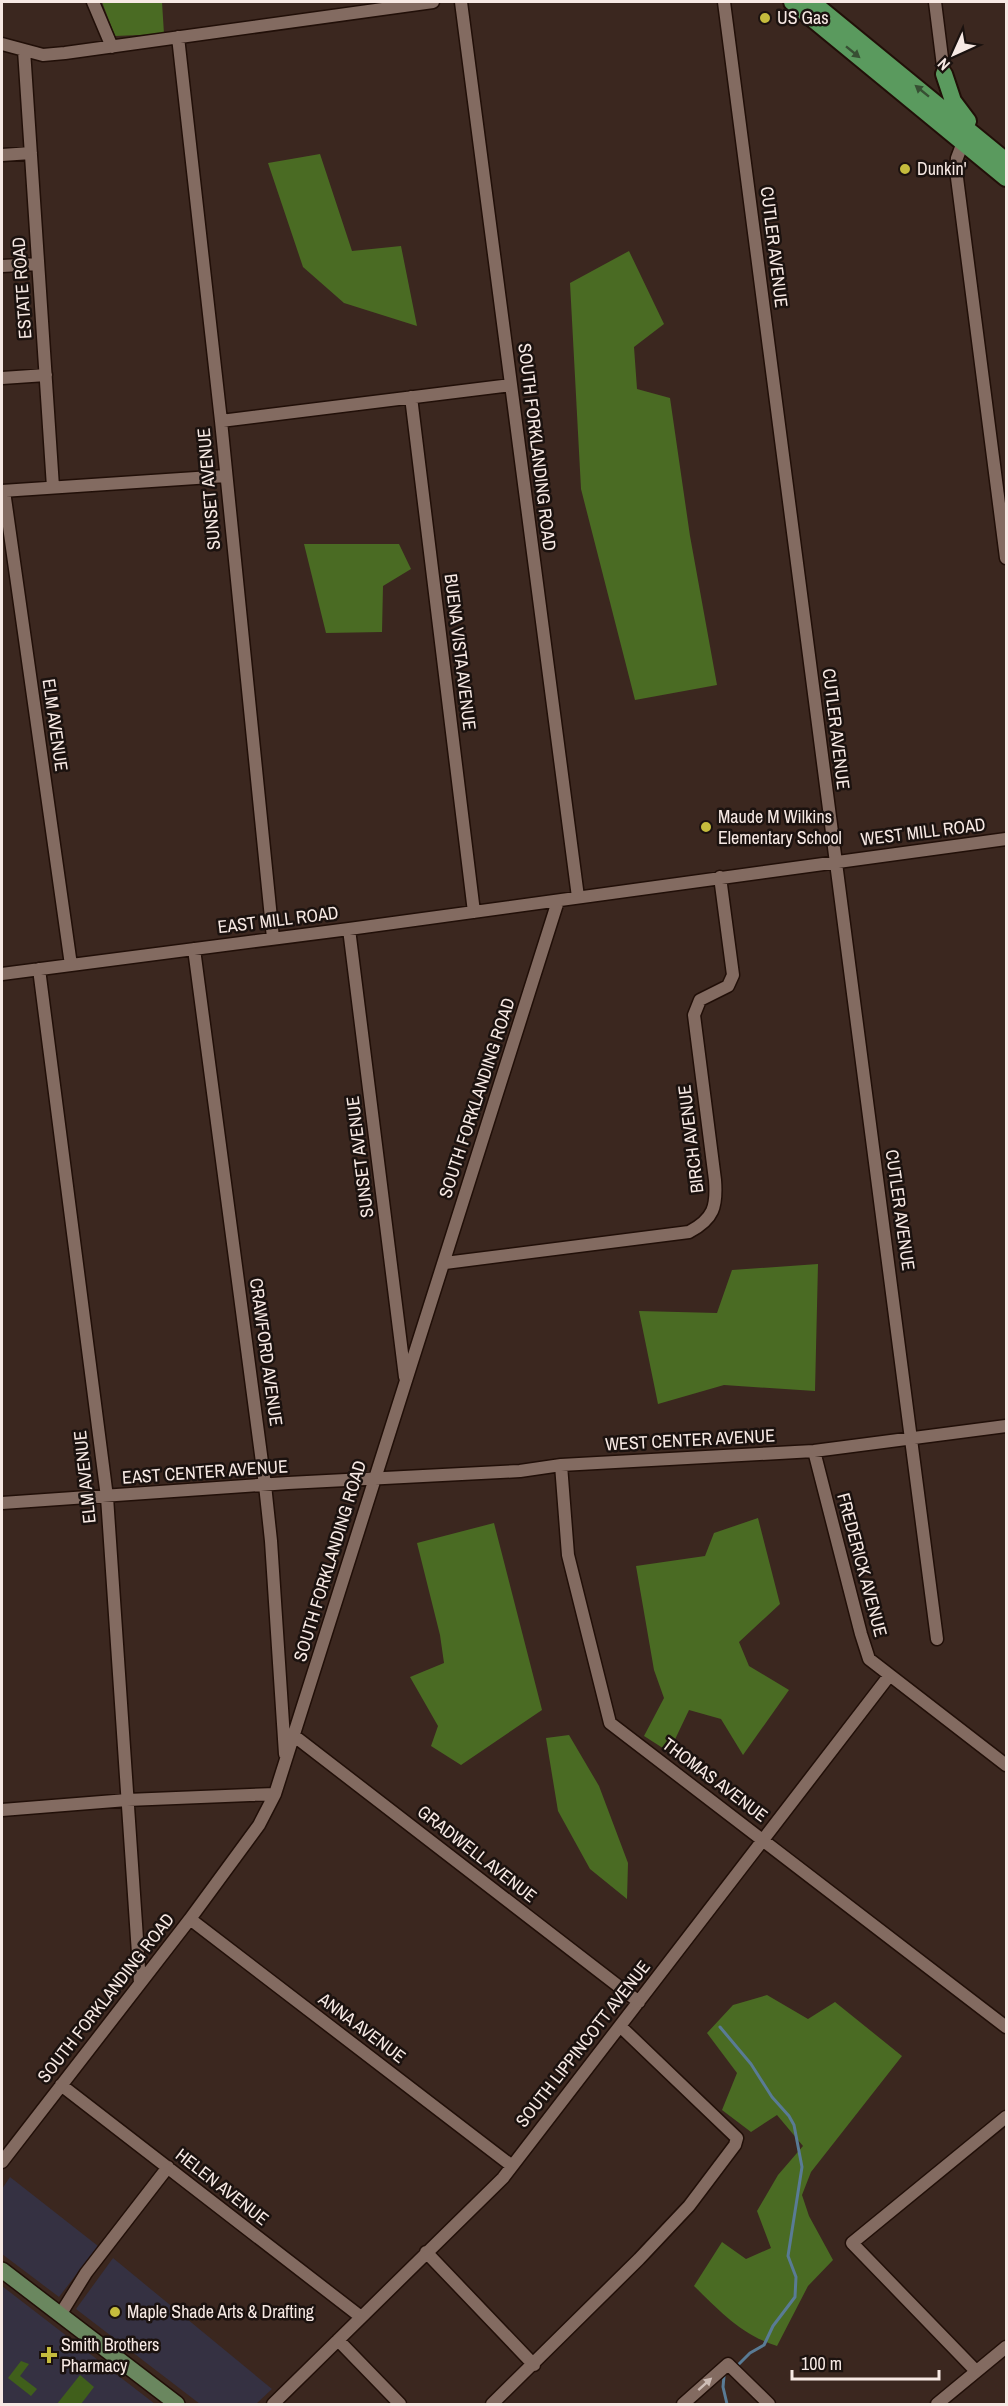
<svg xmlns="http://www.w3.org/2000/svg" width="1008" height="2406" font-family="'Archivo Narrow',sans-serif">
  <rect width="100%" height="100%" fill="#3b271f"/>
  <path fill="#353142" d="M10 2177 98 2246 59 2297 2 2254V2189Z
    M113 2258 272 2389 256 2404H200L76 2309Z
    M2 2286 155 2404H2Z"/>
  <path fill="#405f1b" d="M21 2361 29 2364 20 2376 37 2389 31 2396 8 2378Z
    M80 2375 94 2387 81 2404H57Z"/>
  <path fill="#4a6b23" d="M102 2H162L164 34 115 36Z
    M320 154 352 251 401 246 417 326 344 303 303 267 268 163Z
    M629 251 664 324 634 347 637 389 670 398 690 536 717 685 635 700 581 489 570 283Z
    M304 544H399L411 569 383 586 382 632 326 633Z
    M818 1264 815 1391 724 1385 658 1404 639 1311 717 1313 732 1270Z
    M758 1518 780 1604 739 1642 749 1666 789 1690 743 1755 721 1719 689 1710 669 1752 644 1736 664 1698 654 1670 636 1566 705 1556 714 1533Z
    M494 1523 542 1710 461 1765 431 1746 438 1726 410 1677 444 1663 440 1635 417 1543Z
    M569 1735 599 1786 628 1863 627 1899 590 1869 558 1811 546 1738Z
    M767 1995 808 2019 835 2002 902 2056 811 2172 802 2195 809 2216 833 2260 808 2286 777 2346C740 2334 721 2312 694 2286L722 2242 746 2259 771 2248 757 2211 778 2175 803 2146 777 2115 751 2132 722 2110 737 2073 707 2033 733 2005Z"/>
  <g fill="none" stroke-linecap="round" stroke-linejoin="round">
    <path stroke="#597b95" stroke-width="3" d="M720 2027 751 2064 772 2097 789 2116 794 2125 802 2167 788 2256 796 2277 795 2297 773 2326 764 2345 750 2353 739 2364
      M724 2376 723 2387 727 2404"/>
    <defs>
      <path id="minor" d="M93 2 112 47
        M461 2 578 897
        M724 2 937 1639
        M935 2 944 74
        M178 37 221 421 273 938
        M2 44 43 55 65 53 433 2
        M24 50 53 487
        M963 142 957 158 956 170 1006 558
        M2 155 31 153
        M2 266 38 264
        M2 378 46 375
        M411 397 474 912
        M221 421 511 385
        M2 491 226 476
        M4 491 71 965
        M349 929 405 1377
        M194 949 265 1485 271 1541 285 1754
        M39 969 107 1497 140 1983
        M2 974 349 929 1006 839
        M445 1263 689 1232C714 1219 717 1206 715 1180L694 1015 700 1000 728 986 733 975 720 877
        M814 1451 861 1634 869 1659 1006 1765
        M561 1465 568 1555 610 1723 1006 2027
        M2 1503 288 1483 520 1471 561 1465 814 1451 1006 1426
        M293 1735 639 2002
        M2 1810 127 1800 275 1794
        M190 1919 512 2166
        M61 2085 361 2317
        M2 2162 190 1919 259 1825 275 1794 558 901
        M426 2252 534 2365
        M60 2315 86 2273 168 2167
        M338 2340 400 2404
        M976 2371 852 2243 1006 2117
        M273 2404 503 2178 889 1676
        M492 2404 639 2259 689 2206 735 2145 737 2138 620 2026
        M683 2404 728 2364 769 2404
        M937 2404 1006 2347"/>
      <path id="major" d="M2 2270 177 2404"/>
      <path id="highway" d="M792 2 1006 178
        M812 2 1006 161
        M944 74 953 101 968 121"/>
    </defs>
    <use href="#minor" stroke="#210f08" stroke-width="15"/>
    <use href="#major" stroke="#210f08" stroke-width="18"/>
    <use href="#highway" stroke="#210f08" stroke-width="20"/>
    <use href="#minor" stroke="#836b61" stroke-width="12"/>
    <use href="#major" stroke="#6a875f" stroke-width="15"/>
    <use href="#highway" stroke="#5a9a5e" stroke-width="16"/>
  </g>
  <defs><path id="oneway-solid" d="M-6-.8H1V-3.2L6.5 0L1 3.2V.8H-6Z" transform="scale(1.5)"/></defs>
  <g fill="#374f33">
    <use href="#oneway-solid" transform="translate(853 52) rotate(39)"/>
    <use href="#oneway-solid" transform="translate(922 91) rotate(-141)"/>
  </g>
  <use fill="#cebdb6" href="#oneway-solid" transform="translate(705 2384) rotate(-42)"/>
  <g fill="#c5bc3d" stroke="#1b120f" stroke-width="2">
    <circle cx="765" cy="18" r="6"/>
    <circle cx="905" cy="169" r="6"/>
    <circle cx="706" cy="827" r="6"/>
    <circle cx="115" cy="2312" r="6"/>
    <path d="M46 2346h6v6h6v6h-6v6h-6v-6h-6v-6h6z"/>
  </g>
  <g text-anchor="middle" stroke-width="5" stroke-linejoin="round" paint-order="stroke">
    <g font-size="18" fill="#f7e9e4" stroke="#1b120f" text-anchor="start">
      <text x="777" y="24">US Gas</text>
      <text x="917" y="175">Dunkin'</text>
      <text x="718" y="823">Maude M Wilkins<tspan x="718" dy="21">Elementary School</tspan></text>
      <text x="127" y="2318">Maple Shade Arts &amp; Drafting</text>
      <text x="61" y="2351">Smith Brothers<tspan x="61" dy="21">Pharmacy</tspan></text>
    </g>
    <g font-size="18" fill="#f7e9e4" stroke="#1b120f">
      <text transform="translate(774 247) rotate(83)" y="6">CUTLER AVENUE</text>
      <text transform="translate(22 288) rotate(-94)" y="6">ESTATE ROAD</text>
      <text transform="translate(537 447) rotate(83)" y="6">SOUTH FORKLANDING ROAD</text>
      <text transform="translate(209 489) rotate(-95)" y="6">SUNSET AVENUE</text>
      <text transform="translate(460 652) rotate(83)" y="6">BUENA VISTA AVENUE</text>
      <text transform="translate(55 725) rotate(82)" y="6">ELM AVENUE</text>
      <text transform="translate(836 729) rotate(83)" y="6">CUTLER AVENUE</text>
      <text transform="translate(923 832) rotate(-7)" y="6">WEST MILL ROAD</text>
      <text transform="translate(278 920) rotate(-7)" y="6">EAST MILL ROAD</text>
      <text transform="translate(477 1098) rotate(-72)" y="6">SOUTH FORKLANDING ROAD</text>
      <text transform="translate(691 1139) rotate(-97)" y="6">BIRCH AVENUE</text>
      <text transform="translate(360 1157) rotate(-97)" y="6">SUNSET AVENUE</text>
      <text transform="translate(900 1210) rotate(82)" y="6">CUTLER AVENUE</text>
      <text transform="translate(266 1352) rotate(82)" y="6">CRAWFORD AVENUE</text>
      <text transform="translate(690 1440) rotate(-3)" y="6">WEST CENTER AVENUE</text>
      <text transform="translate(205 1472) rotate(-4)" y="6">EAST CENTER AVENUE</text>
      <text transform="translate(85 1477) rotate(-96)" y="6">ELM AVENUE</text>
      <text transform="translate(330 1561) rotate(-73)" y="6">SOUTH FORKLANDING ROAD</text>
      <text transform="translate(862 1565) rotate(75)" y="6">FREDERICK AVENUE</text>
      <text transform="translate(715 1780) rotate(37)" y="6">THOMAS AVENUE</text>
      <text transform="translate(477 1854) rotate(38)" y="6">GRADWELL AVENUE</text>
      <text transform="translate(106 1998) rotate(-52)" y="6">SOUTH FORKLANDING ROAD</text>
      <text transform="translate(362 2028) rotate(37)" y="6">ANNA AVENUE</text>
      <text transform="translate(583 2044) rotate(-52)" y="6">SOUTH LIPPINCOTT AVENUE</text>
      <text transform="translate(222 2187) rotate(38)" y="6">HELEN AVENUE</text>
    </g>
  </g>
  <rect width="1008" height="2406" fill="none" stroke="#f7e9e4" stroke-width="6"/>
  <g transform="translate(954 54) rotate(225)" stroke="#1b120f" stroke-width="4.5" paint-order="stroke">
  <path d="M0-4.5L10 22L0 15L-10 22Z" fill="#f7e9e4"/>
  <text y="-9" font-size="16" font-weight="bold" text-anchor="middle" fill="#f7e9e4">N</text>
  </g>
  <path d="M792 2370v9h147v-9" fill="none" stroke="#f7e9e4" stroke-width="3"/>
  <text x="801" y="2370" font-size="18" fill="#f7e9e4" stroke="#1b120f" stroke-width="4.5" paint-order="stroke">100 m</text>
</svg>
